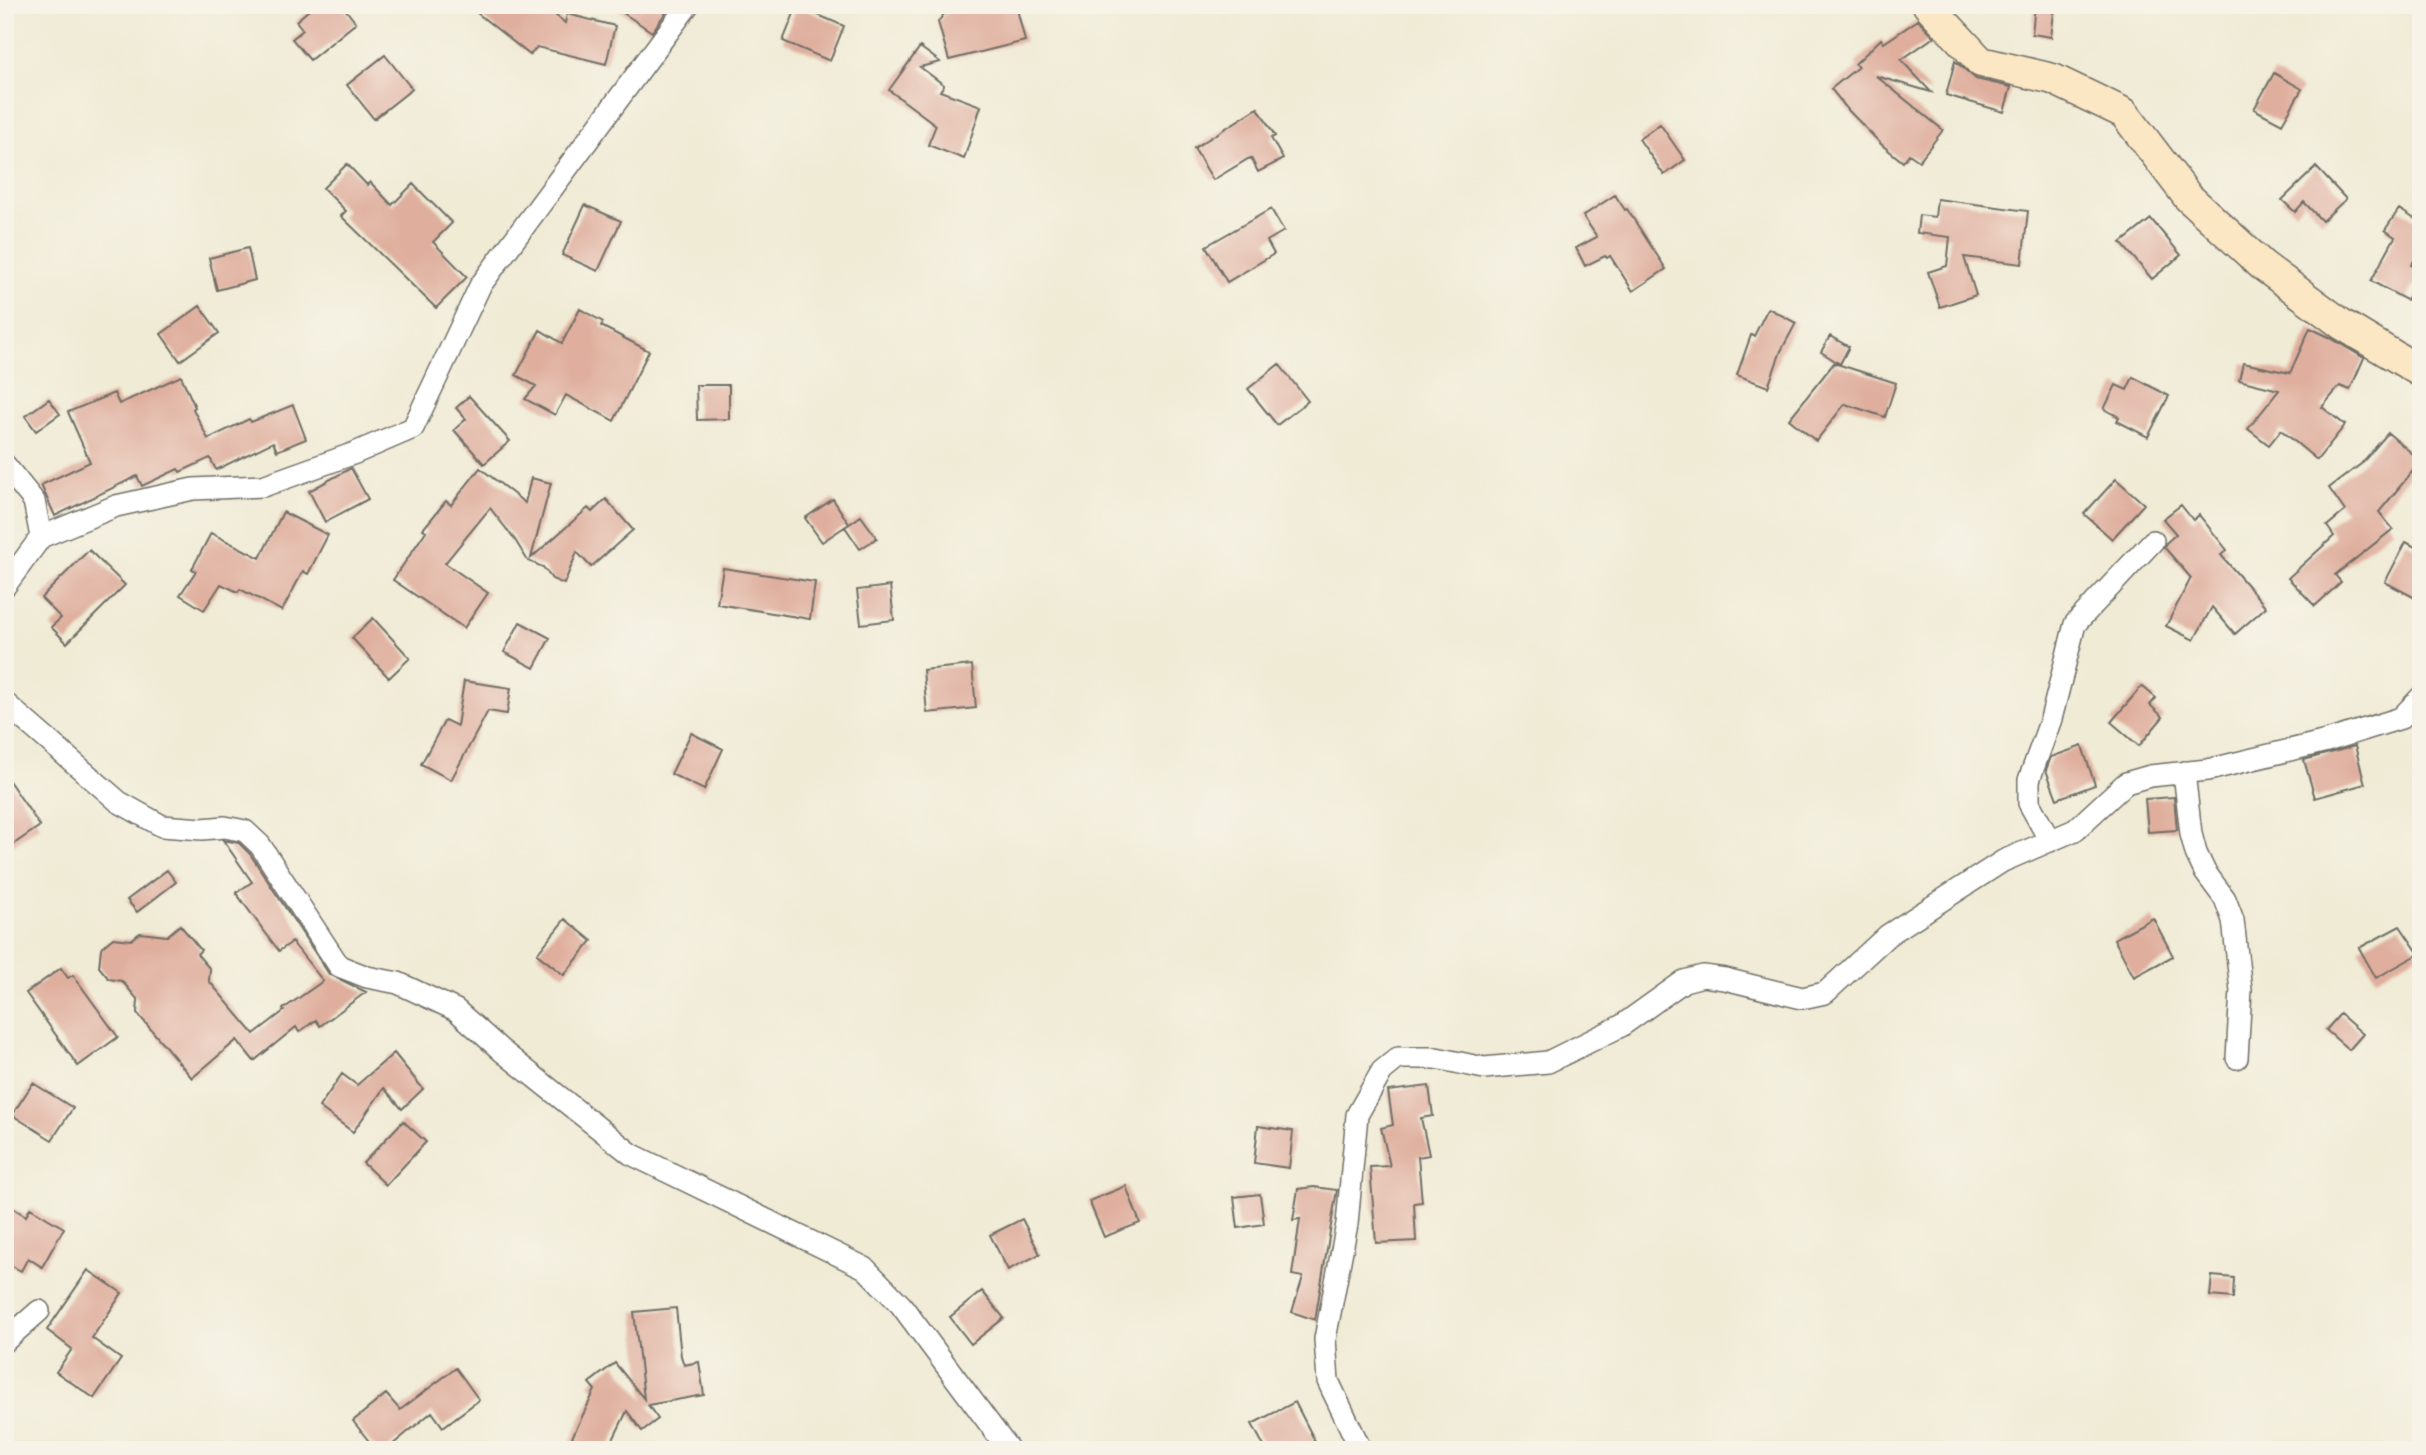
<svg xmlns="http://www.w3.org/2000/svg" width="2426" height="1455" font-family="Kalam,sans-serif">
  <rect width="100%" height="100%" fill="#f7f3e8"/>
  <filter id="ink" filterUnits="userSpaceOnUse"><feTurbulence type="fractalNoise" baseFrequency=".0143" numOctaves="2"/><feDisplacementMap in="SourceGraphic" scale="14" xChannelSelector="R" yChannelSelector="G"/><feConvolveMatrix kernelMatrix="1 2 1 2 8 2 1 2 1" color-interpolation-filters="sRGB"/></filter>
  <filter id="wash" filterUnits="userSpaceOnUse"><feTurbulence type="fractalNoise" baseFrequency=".00686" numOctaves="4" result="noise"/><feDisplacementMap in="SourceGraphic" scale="28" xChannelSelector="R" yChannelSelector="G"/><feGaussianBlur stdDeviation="1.57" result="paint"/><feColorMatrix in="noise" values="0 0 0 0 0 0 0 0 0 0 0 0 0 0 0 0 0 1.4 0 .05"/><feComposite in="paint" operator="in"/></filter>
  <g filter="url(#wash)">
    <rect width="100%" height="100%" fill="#f0ebd5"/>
    <g id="blocks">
      <path fill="#dfae9d" d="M315 5H342L356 23 310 60 292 39 303 30 296 21Z
        M467 5H543L565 23 567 14 615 26 606 64 537 47 530 55Z
        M611 5H671L652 32Z
        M947 5H1016L1025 41 949 60 938 22 944 14 948 13Z
        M2035 5H2055L2051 37 2032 34Z
        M797 6 844 26 830 61 783 41Z
        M1918 20 1934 37 1901 60 1931 92 1876 76 1943 130 1919 161 1909 154 1903 162 1882 145 1848 110 1831 89 1858 67 1855 64 1881 39 1884 43Z
        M920 47 940 62 920 67 944 85 940 91 981 106 964 159 928 145 936 125 889 90Z
        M385 55 412 89 374 119 347 85Z
        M1955 61 1976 79 2011 87 2004 112 1946 95Z
        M2274 73 2302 89 2282 124 2254 109Z
        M1258 108 1275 136 1271 138 1283 159 1258 172 1251 158 1248 159 1213 180 1194 148Z
        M1660 124 1685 160 1664 175 1639 139Z
        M347 164 367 185 370 182 392 205 413 184 452 223 433 242 467 277 436 308 341 216 346 211 323 188Z
        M2316 167 2346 199 2322 221 2304 202 2295 212 2282 200Z
        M1615 195 1625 210 1627 209 1666 269 1633 291 1610 256 1607 258 1605 256 1585 266 1576 248 1597 237 1583 216Z
        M1937 199 2028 211 2022 264 1964 257 1976 295 1940 307 1928 272 1947 266 1950 237 1917 233 1919 215 1935 217Z
        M585 205 621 221 598 271 562 255Z
        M1271 209 1284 231 1267 241 1274 254 1227 282 1206 246Z
        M2399 209 2421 223V251L2411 265 2421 270V274L2406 300 2371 281 2395 237 2385 230Z
        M2151 219 2181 255 2152 279 2121 243Z
        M248 248 255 280 217 290 209 258Z
        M200 306 219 333 180 361 161 334Z
        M1768 308 1796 323 1781 351 1768 387 1737 375 1751 335 1754 336Z
        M580 309 603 322 601 326 649 351 614 421 566 395 555 415 525 399 536 386 516 375 540 330 562 343Z
        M2310 328 2329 337 2364 358 2350 390 2340 386 2322 407 2345 425 2317 460 2281 430 2269 445 2248 429 2279 390 2239 380 2243 363 2290 373Z
        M1830 336 1849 347 1840 364 1821 352Z
        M1834 363 1896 383 1885 417 1845 404 1816 441 1789 419Z
        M1279 364 1308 401 1277 425 1248 389Z
        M181 376 195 407 193 409 208 439 249 419 251 422 293 405 306 439 277 451 273 442 216 470 210 458 180 472 178 469 142 486 137 476 55 516 41 485 90 462 68 412 114 393 119 404Z
        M2133 377 2169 396 2148 437 2117 421 2119 417 2104 409 2116 385 2127 390Z
        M696 385H729V419L697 420Z
        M469 396 510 441 484 464 454 430 466 419 456 408Z
        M49 399 60 414 36 431 25 416Z
        M2388 433 2421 461 2379 512 2393 529 2335 575 2341 582 2315 606 2288 578 2334 536 2327 526 2345 511 2329 488 2361 464Z
        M351 468 368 499 325 522 309 491Z
        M480 468 525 503 531 478 551 483 531 558 588 508 592 512 606 499 633 530 591 567 577 552 564 584 552 579 543 567 528 561 515 540 490 508 445 563 488 593 464 628 393 580 426 531 423 529 446 501 451 505Z
        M2116 479 2144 504 2112 539 2084 514Z
        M833 499 849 524 822 542 805 518Z
        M2181 505 2193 520 2199 515 2227 550 2221 555 2266 607 2235 634 2212 607 2194 640 2166 626 2191 578 2164 547 2166 543 2176 534 2163 519Z
        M283 512 328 535 308 574 303 571 282 611 240 589 238 592 221 584 204 610 180 595 196 571 192 569 211 533 260 558Z
        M861 516 877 538 860 549 845 527Z
        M2406 542 2421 550V601L2385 582Z
        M89 550 125 585 67 643 51 627 61 618 41 598Z
        M723 568 815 582 810 619 717 604Z
        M890 586 894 620 861 624 857 590Z
        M373 618 410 658 389 678 352 638Z
        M520 622 550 638 534 668 504 652Z
        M972 665 976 708 927 713 923 670Z
        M464 681 511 688 507 714 488 711 451 780 421 764 445 720 457 726Z
        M2142 686 2156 698 2150 705 2163 717 2139 746 2111 722Z
        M691 733 723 749 704 790 671 774Z
        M2082 746 2095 785 2057 799 2046 770 2051 757Z
        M2355 746 2365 784 2315 798 2304 760Z
        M5 775 40 826 5 850Z
        M2174 797 2177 830 2148 832 2145 799Z
        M223 840 239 843 250 854 329 974 366 992 320 1026 316 1020 299 1032 296 1027 254 1061 237 1040 192 1078 137 1013 138 1000 122 981 109 979 99 967 101 948 113 938 131 940 140 933 167 936 180 925 201 950 197 954 210 969 209 981 254 1034 284 1011 283 1009 323 981 292 942 279 951 236 893 252 882Z
        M167 870 176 882 137 912 127 900Z
        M2153 918 2173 956 2134 977 2114 939Z
        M565 919 592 941 564 975 537 954Z
        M2400 926 2419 954 2376 978 2359 948Z
        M61 968 68 978 73 975 118 1037 78 1066 26 993Z
        M2340 1014 2363 1034 2349 1050 2326 1030Z
        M394 1053 423 1089 402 1109 384 1088 353 1132 319 1107 342 1074 357 1085Z
        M33 1083 73 1108 52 1140 12 1115Z
        M1429 1086 1433 1116 1421 1118 1429 1155 1418 1157 1422 1202 1414 1203 1416 1241 1376 1243 1370 1167 1390 1166 1381 1128 1393 1125 1388 1091Z
        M403 1121 426 1142 386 1185 363 1163Z
        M1258 1126 1293 1131 1289 1168 1254 1163Z
        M1126 1186 1140 1223 1104 1237 1089 1201Z
        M1314 1187 1337 1190 1315 1320 1292 1312 1303 1277 1292 1275 1300 1219 1293 1220 1298 1189Z
        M1260 1194 1264 1224 1238 1228 1234 1197Z
        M5 1203 26 1216 30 1208 64 1228 42 1267 28 1258 21 1271 5 1262Z
        M1022 1219 1040 1254 1008 1270 990 1235Z
        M88 1270 122 1293 92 1338 121 1359 94 1398 56 1372 72 1349 47 1330Z
        M2212 1276 2234 1278 2233 1298 2210 1296Z
        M982 1291 1004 1318 971 1344 950 1317Z
        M676 1308 681 1356 684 1365 699 1362 704 1395 648 1405 658 1419 642 1431 627 1411 608 1450H566L595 1390 589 1383 615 1363 644 1399 634 1312Z
        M456 1368 479 1400 443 1427 432 1412 386 1450H376L353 1421 386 1394 400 1410Z
        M1295 1402 1315 1441 1298 1450H1266L1252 1424Z"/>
    </g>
  </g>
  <g filter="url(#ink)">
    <use href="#blocks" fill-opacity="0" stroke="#706e66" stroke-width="2"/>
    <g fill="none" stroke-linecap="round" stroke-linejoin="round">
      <defs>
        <path id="street" d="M5 465 34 501 41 537
          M5 586 41 537 116 506 193 489 263 486 355 453 413 428 480 286 688 5
          M5 703 119 802 162 826 202 829 225 827 245 831 260 845 339 966 367 977 398 983 456 1010 502 1051 631 1154 865 1268 901 1305 1009 1450
          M2184 772 2191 834 2196 853 2205 872 2225 899 2233 920 2241 990 2237 1058
          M2050 841 2029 803V780L2051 719 2075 624 2153 541
          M5 1341 39 1311
          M1361 1450 1328 1381 1325 1339 1347 1224 1357 1115 1382 1071 1398 1058H1436L1484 1068 1548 1062 1621 1026 1684 981 1703 976 1725 979 1802 998 1825 993 1888 935 2003 861 2075 830 2126 783 2150 776 2208 770 2327 741 2401 718 2421 697"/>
        <path id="secondary" d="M1928 5 1981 62 2053 79 2124 113 2188 197 2262 265 2343 325 2421 372"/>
      </defs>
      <use href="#street" stroke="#706e66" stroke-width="24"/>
      <use href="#secondary" stroke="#706e66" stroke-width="33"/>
      <use href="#street" stroke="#fff" stroke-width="21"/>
      <use href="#secondary" stroke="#fbe7c3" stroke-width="30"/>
    </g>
  </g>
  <rect width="2426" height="1455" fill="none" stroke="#f7f3e8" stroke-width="28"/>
</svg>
